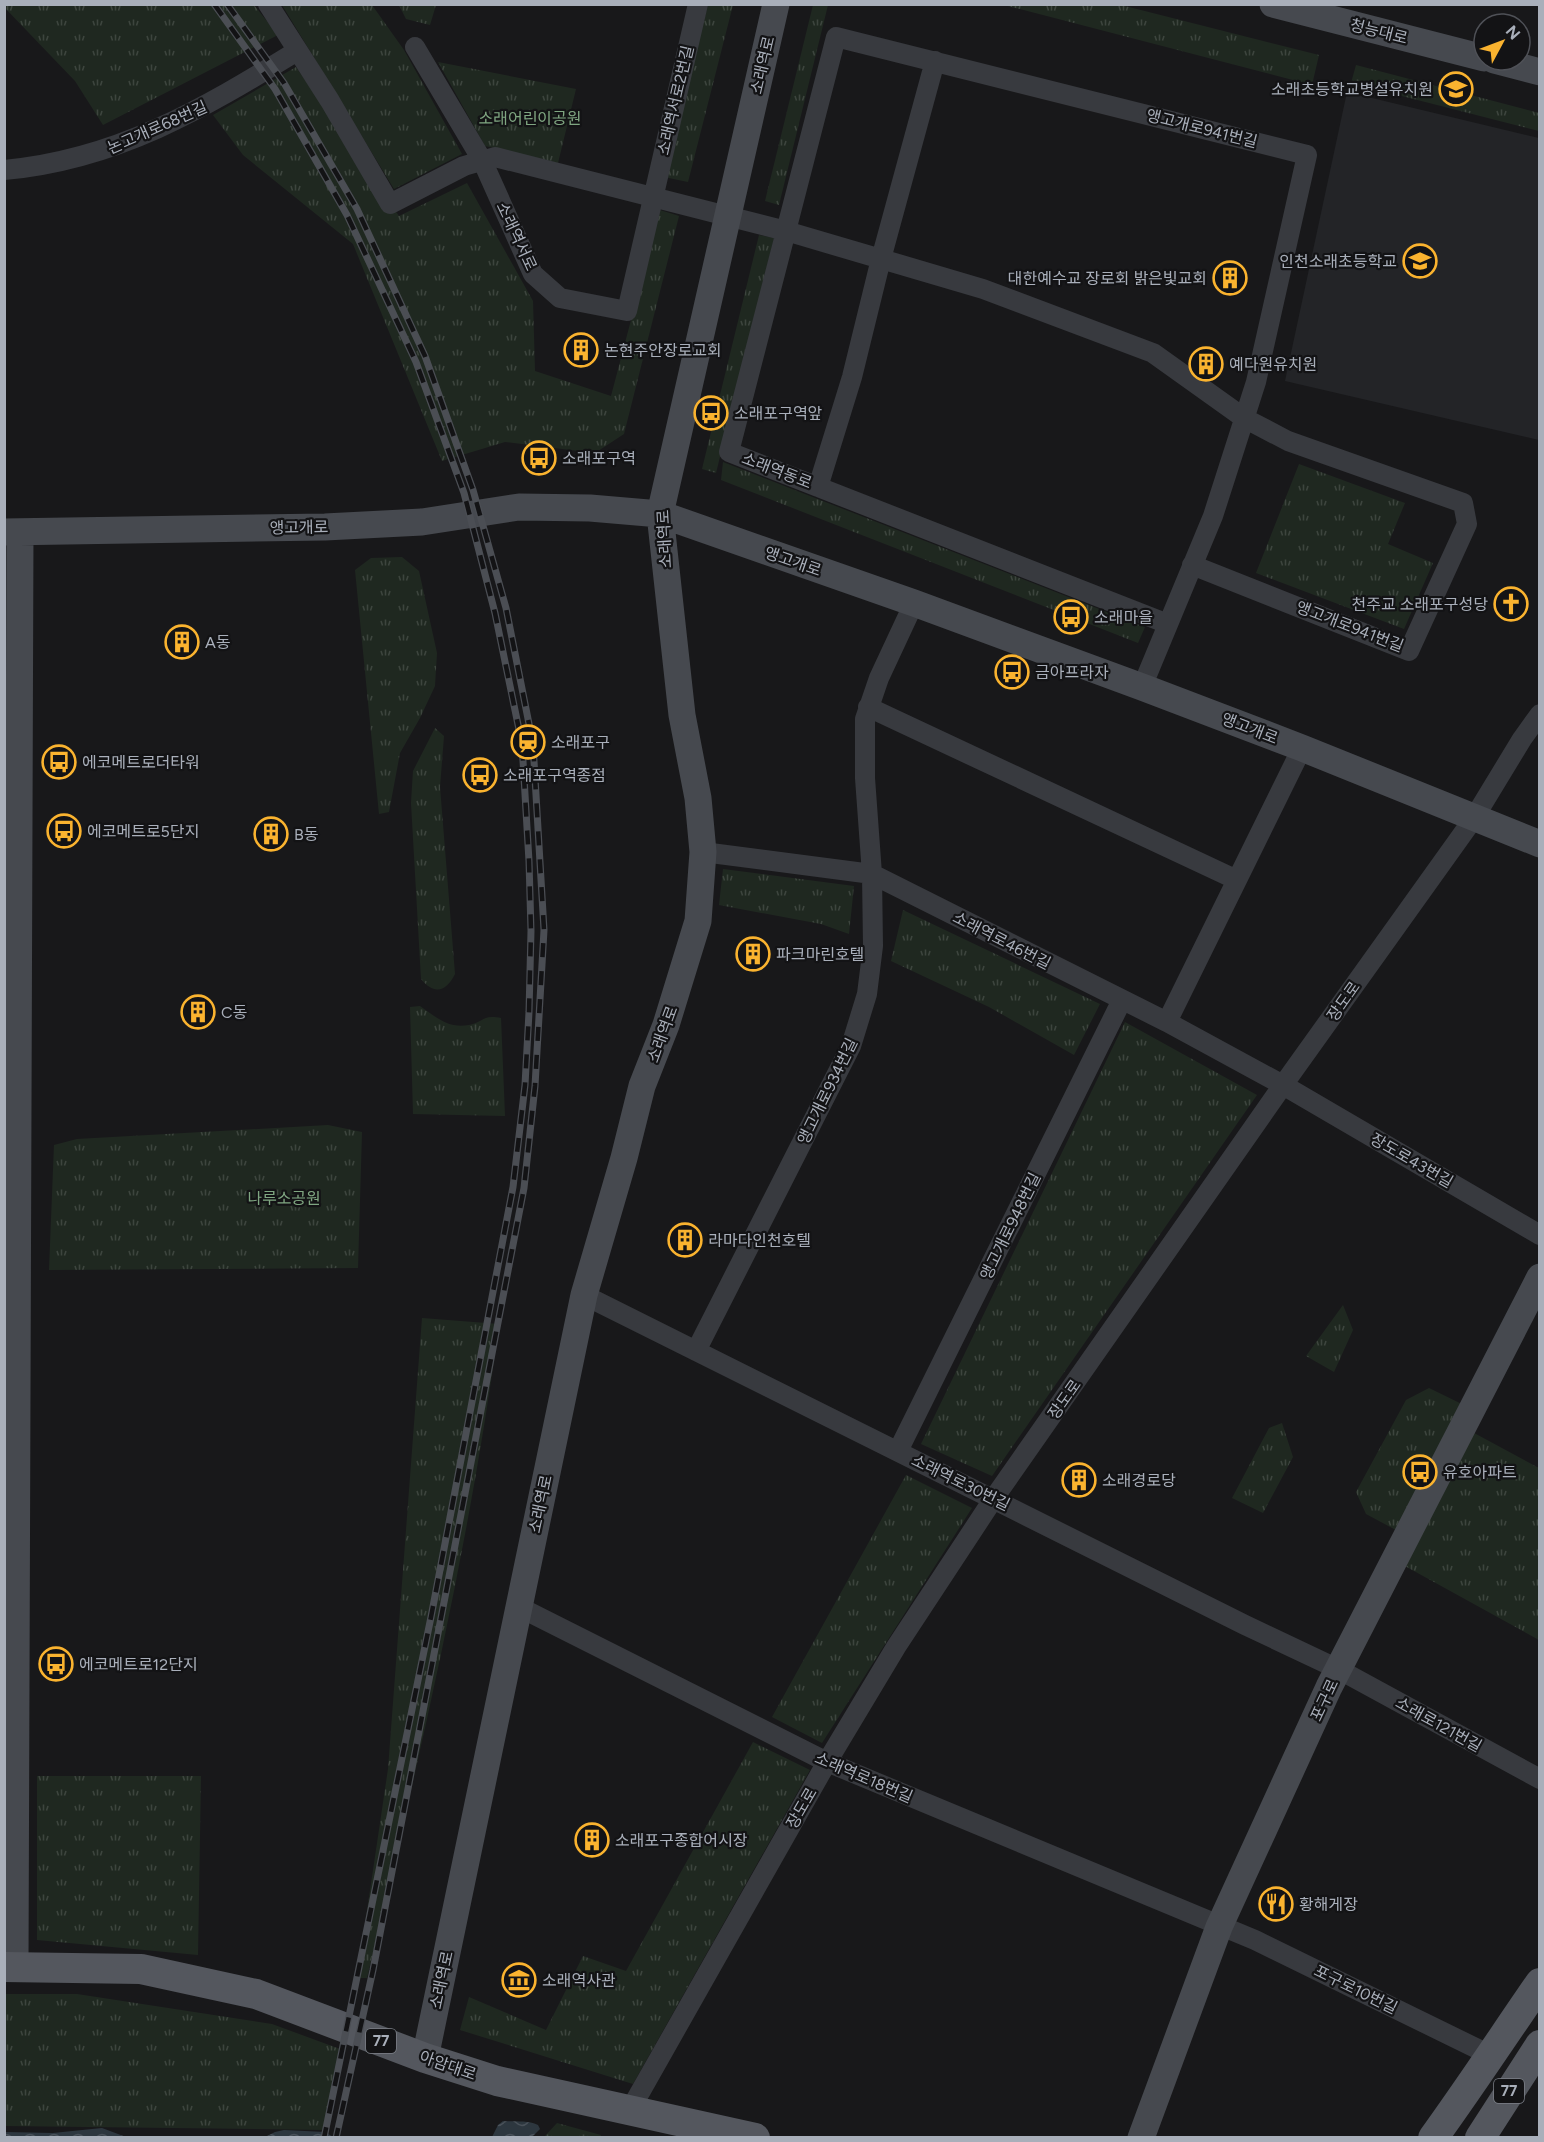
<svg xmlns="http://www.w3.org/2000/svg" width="1544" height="2142" font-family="Figtree,'Noto Sans KR',sans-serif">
  <defs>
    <pattern id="grass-tufts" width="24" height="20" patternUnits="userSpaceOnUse" patternTransform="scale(1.5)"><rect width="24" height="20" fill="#1f2820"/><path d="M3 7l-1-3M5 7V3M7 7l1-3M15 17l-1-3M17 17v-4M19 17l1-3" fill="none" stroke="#3d453e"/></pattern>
    <pattern id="water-waves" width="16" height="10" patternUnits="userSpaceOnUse" patternTransform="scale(1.5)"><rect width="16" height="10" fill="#2d373f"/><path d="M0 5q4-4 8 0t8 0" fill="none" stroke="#495159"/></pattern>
  </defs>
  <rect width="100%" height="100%" fill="#18181a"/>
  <path fill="#232427" d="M1347 92 1539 138V440L1285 381Z"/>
  <path fill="url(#grass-tufts)" d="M5 4 254 5 278 35 103 125 75 81 5 8Z
    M282 5H372L404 50 462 154 394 189Z
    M399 5H436L430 25 406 19Z
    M708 5H733L688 182 664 177Z
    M813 5H828L779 205 765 201Z
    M1004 5H1121L1319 55 1312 85Z
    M438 62 576 89 558 163 485 146Z
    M1356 65 1539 113V131L1351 83Z
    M296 67 399 216 467 183 533 301 535 371 611 396 660 210 679 216 624 434 595 453 505 442 442 461 353 244 243 155 213 115Z
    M759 235 774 238 716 473 702 469Z
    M723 462 1145 627 1138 643 721 480Z
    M1299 464 1405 503 1388 544 1433 563 1404 629 1256 573Z
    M402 557 419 571 437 653 435 686 420 718 400 753 389 812 379 814 355 570 371 558Z
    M435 728 444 736 440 787 455 974C446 992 434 995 421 979L411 803 413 771Z
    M723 869 854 886 849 934 821 924 719 905Z
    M903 910 1100 1004 1074 1055 989 1007 891 961Z
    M420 1006C436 1017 448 1029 469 1025 484 1022 482 1014 501 1018L505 1116 413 1114 410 1007Z
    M1125 1022 1257 1095 992 1476 921 1444Z
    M328 1125 362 1132 358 1268 49 1270 54 1145 77 1139Z
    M1343 1305 1353 1330 1334 1372 1306 1356Z
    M422 1318 499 1324C470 1545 418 1762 367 1978H357L388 1769Z
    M1429 1388 1472 1409 1463 1427 1539 1468V1640L1394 1560 1407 1536 1366 1514 1356 1492 1406 1400Z
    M1282 1423 1293 1457 1263 1513 1232 1498 1269 1428Z
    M906 1475 972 1508 822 1743 772 1717Z
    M753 1742 810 1770 633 2084 460 2030 469 1997 546 2030 583 1956 626 1971Z
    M37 1776H201L198 1955 37 1940Z
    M5 1994H77L272 2024 340 2049 328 2130 5 2126Z
    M557 2123 601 2135 600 2138 544 2137Z"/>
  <path fill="url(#water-waves)" d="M503 2121C515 2122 527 2120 538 2125L540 2129 532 2137H492L498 2125Z
    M102 2128 126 2137H5V2132L53 2133Z
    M284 2130 325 2132 333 2137H265L275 2132Z"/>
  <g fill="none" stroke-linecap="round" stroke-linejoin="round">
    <path stroke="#383a3f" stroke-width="20" d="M268 4 330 101 390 204 464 166 495 157 786 231 983 289 1153 353 1244 418 1288 441 1463 503 1467 524 1409 651 1192 565
      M415 47 482 160 533 274 560 298 627 311 698 4
      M4 170C116 160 203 109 297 51
      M818 487 852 377 881 259 935 61
      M1142 687 1213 516 1256 382 1307 155 836 37 729 452 1168 624
      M868 707 1237 880
      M703 852 872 874 1167 1022 1283 1085 1540 1235
      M1167 1022 1302 748
      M584 1295 1245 1625 1338 1669 1540 1779
      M696 1351 851 1046 867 994 873 946 872 874 865 778V719L879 678 914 603
      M898 1451 1122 1000
      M519 1607 827 1762 1255 1940 1490 2055
      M630 2110 827 1762 896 1647 994 1498 1283 1085 1474 818 1522 739 1540 714"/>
    <path stroke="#46494f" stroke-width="27" d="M1273 4 1484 58
      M1494 60 1540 72
      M4 532 325 527 422 522 519 507 590 508 660 514 914 603 1142 687 1302 748 1540 844
      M15 1967 20 532
      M425 2058 584 1295 624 1158 642 1086 666 1025 698 921 703 852 698 798 682 715 660 514 776 4
      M1141 2138 1219 1927 1329 1687 1540 1277"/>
    <path stroke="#54575e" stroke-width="30" d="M4 1967 141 1969 256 1994 425 2058 497 2081 755 2138
      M1433 2138C1470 2087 1504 2035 1540 1983
      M1480 2138 1540 2045"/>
    <defs>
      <path id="rail" d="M214 4 275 89 347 215 416 362 464 493 495 613 522 744 529 861 531 931 529 1012 525 1085 513 1187 431 1617 324 2138
        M227 4 284 83 357 209 425 356 473 490 506 608 533 744 544 930 535 1086 524 1188 373 1970 336 2138"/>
    </defs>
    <use href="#rail" stroke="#4b4e54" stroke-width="7"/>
    <use href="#rail" stroke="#131315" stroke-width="4.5" stroke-dasharray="14" stroke-linecap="butt"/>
  </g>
  <defs>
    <symbol id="school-ring" viewBox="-11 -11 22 22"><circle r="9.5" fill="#131315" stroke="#fab32f" stroke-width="1.5"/><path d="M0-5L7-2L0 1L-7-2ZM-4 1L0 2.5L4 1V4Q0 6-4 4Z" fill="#fab32f"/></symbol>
    <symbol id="building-ring" viewBox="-11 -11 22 22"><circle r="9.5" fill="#131315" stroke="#fab32f" stroke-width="1.5"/><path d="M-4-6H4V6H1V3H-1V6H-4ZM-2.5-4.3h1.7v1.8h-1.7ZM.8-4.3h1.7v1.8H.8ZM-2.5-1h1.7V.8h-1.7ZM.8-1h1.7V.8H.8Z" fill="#fab32f"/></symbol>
    <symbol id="bus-ring" viewBox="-11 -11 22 22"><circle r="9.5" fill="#131315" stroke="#fab32f" stroke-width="1.5"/><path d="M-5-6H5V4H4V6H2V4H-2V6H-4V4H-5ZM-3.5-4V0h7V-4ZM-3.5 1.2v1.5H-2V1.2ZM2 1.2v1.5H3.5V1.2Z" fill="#fab32f"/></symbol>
    <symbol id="church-ring" viewBox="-11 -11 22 22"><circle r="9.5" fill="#131315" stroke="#fab32f" stroke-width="1.5"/><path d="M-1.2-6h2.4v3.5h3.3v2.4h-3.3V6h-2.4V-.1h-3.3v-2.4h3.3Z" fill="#fab32f"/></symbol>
    <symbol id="station-ring" viewBox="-11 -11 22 22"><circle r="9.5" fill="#131315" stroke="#fab32f" stroke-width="1.5"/><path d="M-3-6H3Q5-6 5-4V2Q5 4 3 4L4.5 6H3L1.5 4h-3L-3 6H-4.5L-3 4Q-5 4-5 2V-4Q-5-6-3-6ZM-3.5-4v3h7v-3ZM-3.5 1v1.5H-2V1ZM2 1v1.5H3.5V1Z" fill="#fab32f"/></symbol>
    <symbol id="restaurant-ring" viewBox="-11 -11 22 22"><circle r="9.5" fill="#131315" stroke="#fab32f" stroke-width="1.5"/><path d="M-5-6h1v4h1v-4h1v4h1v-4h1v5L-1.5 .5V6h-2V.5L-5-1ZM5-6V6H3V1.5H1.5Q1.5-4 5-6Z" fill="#fab32f"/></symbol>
    <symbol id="museum-ring" viewBox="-11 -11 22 22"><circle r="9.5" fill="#131315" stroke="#fab32f" stroke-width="1.5"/><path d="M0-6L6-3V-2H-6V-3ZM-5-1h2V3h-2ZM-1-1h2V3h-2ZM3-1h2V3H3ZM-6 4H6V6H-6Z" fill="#fab32f"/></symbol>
  </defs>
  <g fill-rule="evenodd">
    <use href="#school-ring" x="1437" y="70" width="38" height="38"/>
    <use href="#school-ring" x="1401" y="242" width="38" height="38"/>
    <use href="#building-ring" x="1211" y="259" width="38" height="38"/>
    <use href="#building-ring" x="562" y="331" width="38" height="38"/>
    <use href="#building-ring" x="1187" y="345" width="38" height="38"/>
    <use href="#bus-ring" x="692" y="394" width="38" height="38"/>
    <use href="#bus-ring" x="520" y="439" width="38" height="38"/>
    <use href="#church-ring" x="1492" y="585" width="38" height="38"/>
    <use href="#bus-ring" x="1052" y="598" width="38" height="38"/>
    <use href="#building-ring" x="163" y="623" width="38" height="38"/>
    <use href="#bus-ring" x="993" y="653" width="38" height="38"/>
    <use href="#station-ring" x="509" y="723" width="38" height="38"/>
    <use href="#bus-ring" x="40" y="743" width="38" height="38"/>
    <use href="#bus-ring" x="461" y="756" width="38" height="38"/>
    <use href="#bus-ring" x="45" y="812" width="38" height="38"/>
    <use href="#building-ring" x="252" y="815" width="38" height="38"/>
    <use href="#building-ring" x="734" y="935" width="38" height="38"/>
    <use href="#building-ring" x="179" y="993" width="38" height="38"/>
    <use href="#building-ring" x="666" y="1221" width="38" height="38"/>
    <use href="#bus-ring" x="1401" y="1453" width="38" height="38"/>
    <use href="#building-ring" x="1060" y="1461" width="38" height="38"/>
    <use href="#bus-ring" x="37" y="1645" width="38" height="38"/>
    <use href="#building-ring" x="573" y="1821" width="38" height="38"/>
    <use href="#restaurant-ring" x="1257" y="1885" width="38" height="38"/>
    <use href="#museum-ring" x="500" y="1961" width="38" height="38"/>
  </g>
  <g text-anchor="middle" stroke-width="4.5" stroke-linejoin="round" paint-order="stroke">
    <g fill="#131315" stroke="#7c8088" stroke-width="1.5">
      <rect x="366" y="2029" width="30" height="24" rx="4.5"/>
      <rect x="1494" y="2079" width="30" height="24" rx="4.5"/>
    </g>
    <g font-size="15" font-weight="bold" fill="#a9afba">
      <text x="381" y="2046">77</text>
      <text x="1509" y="2096">77</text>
    </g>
    <g font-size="16" fill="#a9afba" stroke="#131315">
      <text transform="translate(1379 31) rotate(14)" y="6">청능대로</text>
      <text transform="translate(762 65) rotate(-77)" y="6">소래역로</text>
      <text transform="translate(675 100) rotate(-77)" y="6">소래역서로2번길</text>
      <text transform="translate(157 127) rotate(-24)" y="6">논고개로68번길</text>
      <text transform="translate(1202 128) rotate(14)" y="6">앵고개로941번길</text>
      <text transform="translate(517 236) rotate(65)" y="6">소래역서로</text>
      <text transform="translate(777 470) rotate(21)" y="6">소래역동로</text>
      <text transform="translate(299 527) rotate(-1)" y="6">앵고개로</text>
      <text transform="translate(664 539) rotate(-93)" y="6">소래역로</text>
      <text transform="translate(793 561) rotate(19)" y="6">앵고개로</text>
      <text transform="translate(1350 626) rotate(21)" y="6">앵고개로941번길</text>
      <text transform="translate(1250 728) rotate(21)" y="6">앵고개로</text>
      <text transform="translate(1002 940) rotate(27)" y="6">소래역로46번길</text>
      <text transform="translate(1343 1001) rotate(-55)" y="6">장도로</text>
      <text transform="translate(662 1034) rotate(-70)" y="6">소래역로</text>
      <text transform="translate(827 1091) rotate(-64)" y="6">앵고개로934번길</text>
      <text transform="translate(1412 1160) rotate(30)" y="6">장도로43번길</text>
      <text transform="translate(1010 1226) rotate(-64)" y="6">앵고개로948번길</text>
      <text transform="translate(1064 1399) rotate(-55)" y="6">장도로</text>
      <text transform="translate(961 1482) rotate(26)" y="6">소래역로30번길</text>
      <text transform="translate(540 1504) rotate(-78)" y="6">소래역로</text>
      <text transform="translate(1324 1700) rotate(-65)" y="6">포구로</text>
      <text transform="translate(1439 1724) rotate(29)" y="6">소래로121번길</text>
      <text transform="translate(864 1777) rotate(23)" y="6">소래역로18번길</text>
      <text transform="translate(801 1808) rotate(-60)" y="6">장도로</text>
      <text transform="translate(441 1980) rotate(-78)" y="6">소래역로</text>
      <text transform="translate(1356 1989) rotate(26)" y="6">포구로10번길</text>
      <text transform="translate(448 2065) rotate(19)" y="6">아암대로</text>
    </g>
    <g font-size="16" fill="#a9afba" stroke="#131315" text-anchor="start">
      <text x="1433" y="95" text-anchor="end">소래초등학교병설유치원</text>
      <text x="1397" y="267" text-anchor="end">인천소래초등학교</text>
      <text x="1207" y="284" text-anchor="end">대한예수교 장로회 밝은빛교회</text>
      <text x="604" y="356">논현주안장로교회</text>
      <text x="1229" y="370">예다원유치원</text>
      <text x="734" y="419">소래포구역앞</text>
      <text x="562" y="464">소래포구역</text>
      <text x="1488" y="610" text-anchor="end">천주교 소래포구성당</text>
      <text x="1094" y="623">소래마을</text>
      <text x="205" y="648">A동</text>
      <text x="1035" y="678">금아프라자</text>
      <text x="551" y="748">소래포구</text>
      <text x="82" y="768">에코메트로더타워</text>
      <text x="503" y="781">소래포구역종점</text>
      <text x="87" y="837">에코메트로5단지</text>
      <text x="294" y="840">B동</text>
      <text x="776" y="960">파크마린호텔</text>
      <text x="221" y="1018">C동</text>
      <text x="708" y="1246">라마다인천호텔</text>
      <text x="1443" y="1478">유호아파트</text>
      <text x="1102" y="1486">소래경로당</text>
      <text x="79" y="1670">에코메트로12단지</text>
      <text x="615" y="1846">소래포구종합어시장</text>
      <text x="1299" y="1910">황해게장</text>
      <text x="542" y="1986">소래역사관</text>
    </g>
    <g font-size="16" fill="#7fa681" stroke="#131315">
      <text x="530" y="124">소래어린이공원</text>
      <text x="284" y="1204">나루소공원</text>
    </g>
  </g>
  <rect width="1544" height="2142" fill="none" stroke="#a9afba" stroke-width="12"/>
  <g transform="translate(1502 42) rotate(49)"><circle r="28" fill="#131315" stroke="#4f5157" stroke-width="1.5"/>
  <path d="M0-4.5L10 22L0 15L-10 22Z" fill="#fab32f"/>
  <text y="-9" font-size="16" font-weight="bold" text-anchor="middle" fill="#a9afba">N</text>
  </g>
</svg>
